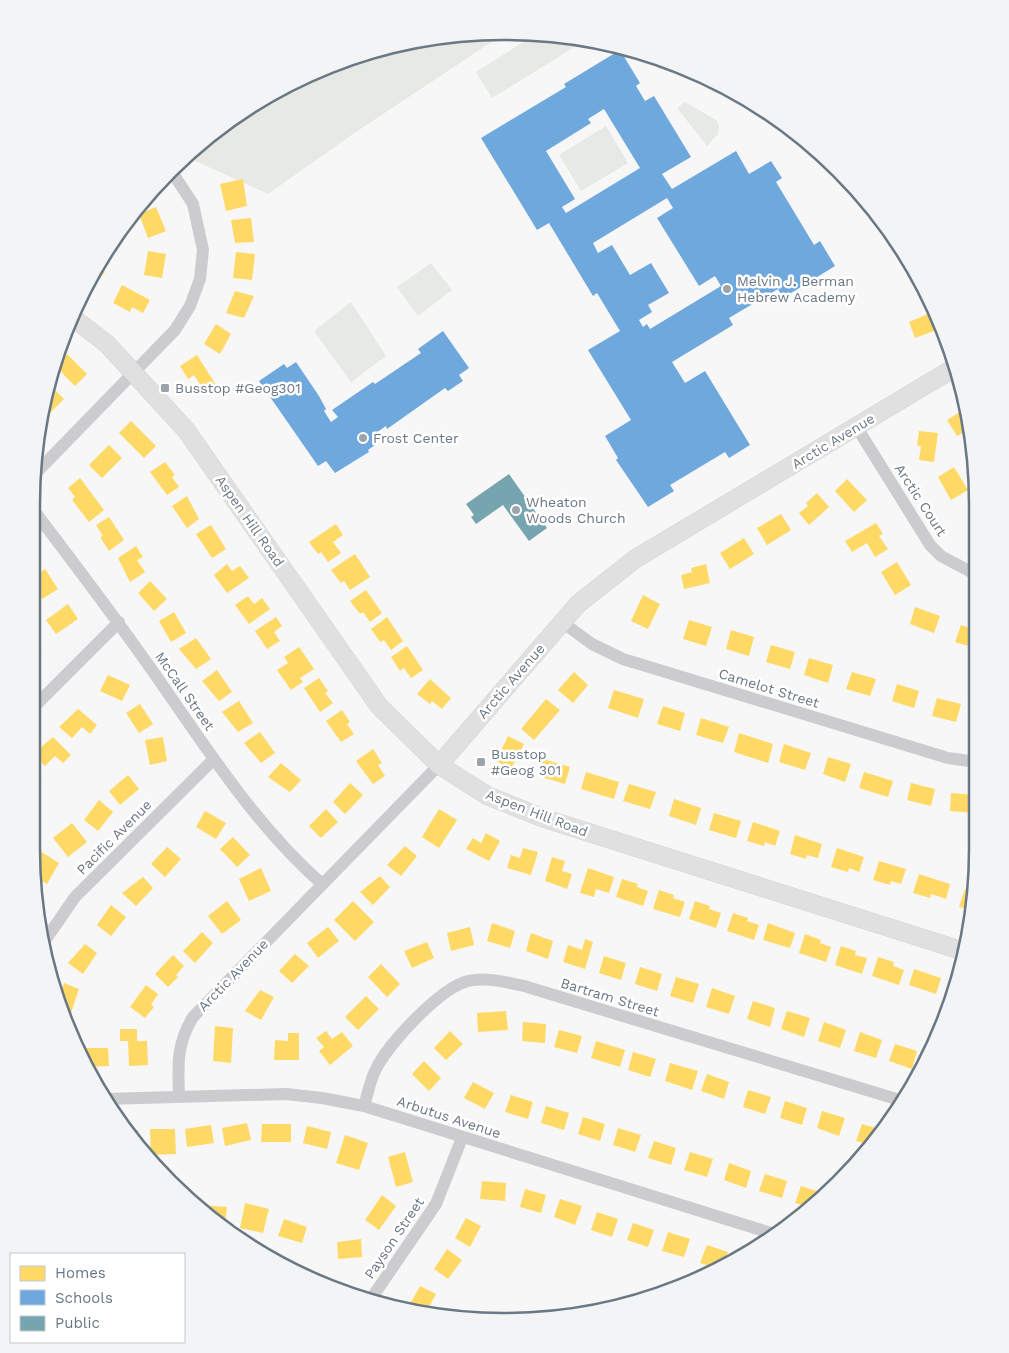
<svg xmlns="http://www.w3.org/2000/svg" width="1009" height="1353" font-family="'Work Sans',sans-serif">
  <rect width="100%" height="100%" fill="#f7f7f7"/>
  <path fill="#e6e9e4" d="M474 32 505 33 353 134 268 194 189 158 217 129 295 80 382 47Z
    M536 34 567 35 586 40 492 98 476 72Z
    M685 102 716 120 719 125 718 134 707 146 677 108Z
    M606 126 628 163 581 191 559 155Z
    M431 263 452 290 418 316 397 287Z
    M351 302 386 356 351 382 314 331Z"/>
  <path fill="#ffd966" d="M243 179 247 206 226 211 220 184Z
    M156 207 166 231 148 238 139 214Z
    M251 218 254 242 235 243 231 220Z
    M148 251 166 254 162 278 144 275Z
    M236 252 255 254 252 280 233 278Z
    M99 268 105 272 94 286 92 284Z
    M122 285 150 300 143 313 132 307 130 312 113 303Z
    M235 291 254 296 244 318 226 313Z
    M935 311 942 328 915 338 909 322Z
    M216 324 231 334 220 354 204 344Z
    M67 354 87 374 75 386 55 366Z
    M197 355 216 385 205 392 194 375 188 379 180 366Z
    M52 387 64 399 44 419 42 416 45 393Z
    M965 409 970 429 957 436 947 420Z
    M131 421 156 446 144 458 119 433Z
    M919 431 938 433 934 462 919 460 921 446H917Z
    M109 445 122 458 102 478 89 465Z
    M165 462 175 475 172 477 179 487 167 495 150 472Z
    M954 467 968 490 951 500 938 477Z
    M80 478 104 510 89 522 72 500 75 497 68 488Z
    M847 479 867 500 854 512 835 491Z
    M817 493 829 507 809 525 799 513 808 506 806 503Z
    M187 496 199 519 187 528 172 506Z
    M781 514 791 530 767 545 757 528Z
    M109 517 124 540 109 551 100 537 103 536 96 525Z
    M876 523 883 534 879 536 888 549 875 557 867 543 852 552 845 541Z
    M336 524 343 535 333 542 341 553 328 562 321 552 318 554 309 542Z
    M211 525 226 549 212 558 196 534Z
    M744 538 754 554 730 569 720 553Z
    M136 546 143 557 137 560 145 572 130 582 118 558Z
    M355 554 370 577 350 590 344 581 341 583 331 570Z
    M897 562 911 585 895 595 881 572Z
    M227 564 232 571 240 566 249 578 227 593 214 575Z
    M706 564 710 583 684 589 681 575 692 572 691 568Z
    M45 569 58 589 42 599 32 584V578Z
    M150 581 167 599 154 611 138 593Z
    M366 590 382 613 370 622 363 612 360 614 350 601Z
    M643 595 660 604 648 629 631 621Z
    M248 596 254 604 262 598 270 609 249 624 235 605Z
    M68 604 78 619 56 634 46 620Z
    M915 607 940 616 934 633 910 624Z
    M174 612 186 633 171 642 159 621Z
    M276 617 282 626 274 632 280 641 267 649 255 631Z
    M387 617 403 641 391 650 384 640 380 642 371 629Z
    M689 620 712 627 706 646 683 639Z
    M961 625 975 630V648L955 642Z
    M731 630 754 637 749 656 726 649Z
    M196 638 211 659 196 669 179 649Z
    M32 639 42 650 32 660Z
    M771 645 795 652 790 669 766 662Z
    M407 646 423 670 411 678 404 668 400 671 391 657Z
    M299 647 314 669 300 678 303 682 291 690 277 670 288 663 284 657Z
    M809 658 833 665 828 683 804 675Z
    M217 670 232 692 219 701 202 681Z
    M574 672 588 685 573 703 558 690Z
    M852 672 876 679 870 696 846 689Z
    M108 675 130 685 122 701 100 691Z
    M319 678 328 691 325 693 333 703 320 712 304 688Z
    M430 679 451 698 442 709 432 701 430 704 417 694Z
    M897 684 919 691 914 708 892 701Z
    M614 690 644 699 638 718 608 708Z
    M937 698 961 704 956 722 932 716Z
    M546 699 560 710 534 740 521 729Z
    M239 701 253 723 238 732 222 712Z
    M140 704 153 724 139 733 126 713Z
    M663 706 685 713 680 731 657 724Z
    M78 709 97 725 90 734 82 727 72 738 59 727Z
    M342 710 350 722 347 724 354 734 341 742 326 721Z
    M701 718 729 727 723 743 696 735Z
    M260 732 275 753 261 763 244 743Z
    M739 733 773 744 768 763 734 752Z
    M508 736 524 744 511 769 496 761Z
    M53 737 71 755 63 763 55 756 45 766 33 754Z
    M163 737 167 761 150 765 145 740Z
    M784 744 811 753 805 770 779 762Z
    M373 749 382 763 378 765 385 776 373 784 356 761Z
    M828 757 851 764 845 782 823 774Z
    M543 759 570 767 565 784 538 776Z
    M281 763 301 780 290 792 268 777Z
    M31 765 42 778 31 788Z
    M586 772 619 782 614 799 581 789Z
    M864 772 893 781 888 797 859 788Z
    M128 775 139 789 120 805 109 791Z
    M350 783 363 795 345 814 333 802Z
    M911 783 935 789 931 806 907 800Z
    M629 784 656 792 650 809 623 801Z
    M951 793 976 795 975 813 950 811Z
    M674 799 701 808 696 825 669 816Z
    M99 800 113 812 98 831 84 820Z
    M326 809 338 822 321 838 309 826Z
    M439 809 457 820 439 848 422 837Z
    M205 811 226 823 216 839 196 827Z
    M714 813 741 821 736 838 709 830Z
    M753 822 780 831 775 846 765 842 764 846 747 841Z
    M72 823 87 842 68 857 53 838Z
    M486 833 500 841 489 861 466 849 473 838 481 843Z
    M795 835 822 844 818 858 807 855 806 859 790 854Z
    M233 837 250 855 237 867 220 849Z
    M405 846 417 856 401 876 387 865Z
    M167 847 181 859 165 877 151 864Z
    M523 848 538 852 531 875 507 868 511 855 520 858Z
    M837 848 864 857 859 872 849 868 848 872 831 867Z
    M40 851 59 863 47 884 35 877 33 862Z
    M552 857 565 861 562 871 572 874 567 889 545 881Z
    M879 861 906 869 901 884 891 881 890 885 873 880Z
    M261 868 271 891 249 901 239 879Z
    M588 868 614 877 609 893 596 889 594 897 580 893Z
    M919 874 950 884 946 899 931 894 930 898 913 893Z
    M380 876 390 887 373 905 360 892Z
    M143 877 153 888 136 906 122 893Z
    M622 879 638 884 637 887 648 891 643 906 616 897Z
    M965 889 974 893 971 910 959 907Z
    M659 890 674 895 673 898 685 902 680 917 653 909Z
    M227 901 241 920 222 934 208 916Z
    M353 901 374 922 355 941 334 920Z
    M695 901 710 906 709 909 721 913 716 928 689 919Z
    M111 905 126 917 111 936 97 925Z
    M733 913 748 918 747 921 759 925 754 940 727 931Z
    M492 923 515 931 510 948 487 941Z
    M768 923 795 933 790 948 763 940Z
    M328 927 339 941 318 958 307 943Z
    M470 927 474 945 451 951 447 933Z
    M202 932 213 943 195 963 183 951Z
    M531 933 553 941 548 959 526 951Z
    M805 934 821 940 820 943 831 947 826 962 799 953Z
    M585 939 593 942 585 969 563 962 568 945 582 950Z
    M427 942 434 958 412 968 404 951Z
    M85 944 97 953 83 974 68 963Z
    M841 946 856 951 855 955 867 958 862 974 835 965Z
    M295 954 309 966 292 983 279 971Z
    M173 955 184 966 176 975 178 977 168 987 155 974Z
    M604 956 626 963 621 980 599 973Z
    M878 957 894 962 893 966 904 970 899 985 872 976Z
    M381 964 400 984 387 997 368 977Z
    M640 967 662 974 657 991 635 984Z
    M914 969 941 978 936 994 909 985Z
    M676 977 699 984 693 1003 670 996Z
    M64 983 79 989 71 1013 64 1010 57 994 60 995Z
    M146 985 158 994 151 1005 154 1007 145 1018 130 1007Z
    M712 988 735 996 729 1014 706 1007Z
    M260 990 274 997 261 1020 245 1011Z
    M366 996 379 1009 358 1030 345 1017Z
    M753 1001 775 1008 770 1027 747 1019Z
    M506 1011 508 1030 478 1032 477 1013Z
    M787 1011 810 1018 804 1037 781 1029Z
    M523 1022 546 1024 545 1043 522 1041Z
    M824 1022 846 1030 840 1048 818 1041Z
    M215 1026 233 1028 231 1063 213 1061Z
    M120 1029H137V1041H147L148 1065 129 1066 128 1041H120Z
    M559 1030 582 1036 577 1053 554 1047Z
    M326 1031 332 1039 342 1032 353 1046 330 1065 319 1051 324 1047 316 1038Z
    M450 1031 463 1044 446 1060 434 1048Z
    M860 1032 882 1040 876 1058 854 1051Z
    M288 1033H299V1060H274L275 1040 288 1041Z
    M596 1041 625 1050 620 1067 591 1058Z
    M895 1044 917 1051 912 1069 889 1061Z
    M84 1048H108L109 1066 87 1067Z
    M633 1052 656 1059 650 1077 628 1070Z
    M424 1061 441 1078 429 1091 412 1074Z
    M670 1063 698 1071 692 1090 665 1081Z
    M707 1074 729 1082 724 1099 701 1091Z
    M473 1082 494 1093 485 1109 464 1098Z
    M748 1090 771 1097 765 1114 743 1107Z
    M511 1095 533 1102 528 1119 505 1112Z
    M785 1101 807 1108 802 1125 780 1118Z
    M546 1106 569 1113 564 1130 541 1123Z
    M822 1111 845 1118 839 1136 817 1128Z
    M583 1117 605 1124 600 1141 578 1134Z
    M247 1123 251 1140 225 1146 222 1128Z
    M262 1124H291V1142H261Z
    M862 1124 882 1130 871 1145 856 1141Z
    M211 1125 214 1143 187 1147 185 1129Z
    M307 1126 331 1132 327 1149 303 1143Z
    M618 1128 641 1135 635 1152 613 1145Z
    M150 1129H175L176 1154 151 1155Z
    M129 1130H138L139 1142 132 1133Z
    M345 1135 368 1143 359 1170 336 1163Z
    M654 1141 676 1148 671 1165 648 1158Z
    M405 1152 413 1182 396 1187 388 1157Z
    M690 1152 713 1159 707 1177 684 1170Z
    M729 1163 751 1171 746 1188 724 1180Z
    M765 1174 787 1181 782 1198 759 1191Z
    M482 1181 506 1183 505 1201 480 1199Z
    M801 1186 823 1193 822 1196 810 1207 795 1203Z
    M525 1189 546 1195 541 1213 520 1207Z
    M382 1195 396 1206 379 1230 365 1220Z
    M560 1199 582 1206 575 1225 554 1217Z
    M245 1203 269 1209 263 1233 240 1228Z
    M201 1205 227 1207 225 1223Z
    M597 1212 618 1219 612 1237 591 1230Z
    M466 1218 481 1226 470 1247 455 1238Z
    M284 1219 307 1227 302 1243 278 1236Z
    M633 1223 654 1230 648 1247 627 1240Z
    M668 1232 690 1239 684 1257 662 1251Z
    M361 1239 362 1257 338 1259 337 1242Z
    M707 1245 728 1252 725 1260 712 1267 700 1263Z
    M447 1249 462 1260 448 1279 434 1269Z
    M420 1286 436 1294 425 1314 409 1306Z
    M582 1307 598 1308 582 1312Z
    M564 1311 565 1315 541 1320 540 1316Z"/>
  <path fill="#6fa8dc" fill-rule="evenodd" d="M620 50 640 83 636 86 645 101 654 96 691 157 662 174 672 189 736 151 749 174 771 161 782 178 776 182 802 225 814 245 820 241 835 266 783 298 778 289 729 318 733 325 672 362 685 383 705 371 750 445 729 458 725 452 670 485 674 491 648 507 616 460 618 458 605 436 631 420 588 350 620 331 597 293 593 296 549 223 537 230 481 138 566 87 564 84ZM604 109 640 168 566 213 562 207 575 199 546 151 591 123 588 119ZM667 198 673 208 657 218 699 286 715 276 721 286 650 329 647 324 643 327 639 320 652 312 648 305 669 293 651 263 630 275 612 245 598 253 593 243Z
    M443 331 469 368 459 375 463 381 448 391 445 388 387 429 386 426 373 435 378 443 368 450 369 452 335 473 326 461 318 466 259 381 284 364 287 368 296 362 319 396 326 409 324 411 331 422 338 417 332 410 373 382 375 384 421 353 418 349Z"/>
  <path fill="#76a5af" d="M509 474 547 528 529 541 503 505 476 524 471 517 474 515 466 504Z"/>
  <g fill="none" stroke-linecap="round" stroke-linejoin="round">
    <defs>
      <path id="secondary" d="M76 320 107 344 186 430 379 706 439 765 488 796 543 818 963 951
        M439 765 578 604 635 559 954 368"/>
    </defs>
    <use href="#secondary" stroke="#d4d5d5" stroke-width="19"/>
    <path stroke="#ccccce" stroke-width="12" d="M856 426 930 545 941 556 975 574
      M32 477 175 330 190 306 200 279 203 250 193 204 174 175
      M32 508C74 563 115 617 154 673 206 747 254 824 322 884
      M562 622 592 644 623 659 948 758 976 762
      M32 709 119 622
      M44 942 75 897 214 759
      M179 1097C178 1066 176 1045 193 1017L439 765
      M105 1099 286 1094 322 1098 364 1106 774 1234
      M364 1106C368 1094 370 1080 376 1069 388 1044 440 988 468 981 487 977 505 982 524 986L903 1101
      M371 1299 436 1204 462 1138"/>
    <use href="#secondary" stroke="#e0e0e1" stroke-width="18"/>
  </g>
  <g fill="#9ba4ac" stroke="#fff" stroke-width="2">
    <circle cx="727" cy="289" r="5"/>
    <rect x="160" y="383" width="10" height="10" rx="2.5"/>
    <circle cx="363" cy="438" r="5"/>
    <circle cx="516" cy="510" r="5"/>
    <rect x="476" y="757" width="10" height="10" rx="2.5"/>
  </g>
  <g text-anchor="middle" stroke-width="5" stroke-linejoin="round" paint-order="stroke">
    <g font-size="14" fill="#6a7784" stroke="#fff" text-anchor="start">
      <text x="737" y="286">Melvin J. Berman<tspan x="737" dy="16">Hebrew Academy</tspan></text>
      <text x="175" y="393">Busstop #Geog301</text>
      <text x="373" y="443">Frost Center</text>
      <text x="526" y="507">Wheaton<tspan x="526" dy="16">Woods Church</tspan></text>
      <text x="491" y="759">Busstop<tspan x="491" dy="16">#Geog 301</tspan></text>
    </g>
    <g font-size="14" fill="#6a7784" stroke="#fff">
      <text transform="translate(833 441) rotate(-31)" y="5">Arctic Avenue</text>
      <text transform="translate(921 500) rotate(57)" y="5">Arctic Court</text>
      <text transform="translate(250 521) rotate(55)" y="5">Aspen Hill Road</text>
      <text transform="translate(511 681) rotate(-49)" y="5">Arctic Avenue</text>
      <text transform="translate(769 688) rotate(17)" y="5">Camelot Street</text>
      <text transform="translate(185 691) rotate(55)" y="5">McCall Street</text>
      <text transform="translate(537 813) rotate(21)" y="5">Aspen Hill Road</text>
      <text transform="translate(114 837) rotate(-45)" y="5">Pacific Avenue</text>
      <text transform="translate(233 975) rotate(-46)" y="5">Arctic Avenue</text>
      <text transform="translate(610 997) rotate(17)" y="5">Bartram Street</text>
      <text transform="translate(449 1117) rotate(18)" y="5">Arbutus Avenue</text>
      <text transform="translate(394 1238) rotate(-56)" y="5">Payson Street</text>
    </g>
  </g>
  <path d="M0 0H1009V1353H0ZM504 40H505A464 464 0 0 1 969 504V849A464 464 0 0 1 505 1313H504A464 464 0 0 1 40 849V504A464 464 0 0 1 504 40Z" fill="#f3f4f5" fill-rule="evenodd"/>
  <path fill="none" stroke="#6a7784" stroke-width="2.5" d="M504 40H505A464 464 0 0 1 969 504V849A464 464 0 0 1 505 1313H504A464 464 0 0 1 40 849V504A464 464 0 0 1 504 40Z"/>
  <rect x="10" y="1253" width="175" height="90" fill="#ffffff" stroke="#c3c9ce"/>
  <rect x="20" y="1266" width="25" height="15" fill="#ffd966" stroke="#c3c9ce"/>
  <text x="55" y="1278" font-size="15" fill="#6a7784">Homes</text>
  <rect x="20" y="1290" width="25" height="15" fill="#6fa8dc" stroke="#c3c9ce"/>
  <text x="55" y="1303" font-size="15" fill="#6a7784">Schools</text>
  <rect x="20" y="1316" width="25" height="15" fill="#76a5af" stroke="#c3c9ce"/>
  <text x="55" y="1328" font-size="15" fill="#6a7784">Public</text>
</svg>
